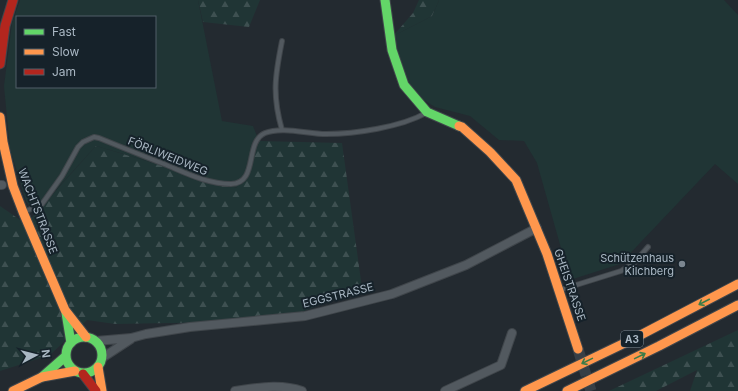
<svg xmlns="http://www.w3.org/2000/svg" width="738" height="391" font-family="Inter,sans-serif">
  <defs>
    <pattern id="forest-firs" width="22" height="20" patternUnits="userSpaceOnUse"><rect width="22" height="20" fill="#203535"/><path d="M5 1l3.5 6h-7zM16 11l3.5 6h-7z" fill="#3e5051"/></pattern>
  </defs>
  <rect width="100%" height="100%" fill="#232a30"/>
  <path fill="#203535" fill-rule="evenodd" d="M20 0H198L222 121 253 126 259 141 238 188 96 146 35 213 26 201 10 149 4 86 12 23ZM17 17H155V87H17Z
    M439 0H724L738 15V184L715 164 620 264 570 280 537 163 524 141 499 140 470 116 435 107 422 99 409 84 393 36 432 16Z"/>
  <path fill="url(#forest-firs)" d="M198 0H260L249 27 203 22Z
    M419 0H439L432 16 393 36 413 13Z
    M259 141 342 143 362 288 279 321 115 324 87 320 50 355 0 371V206L26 224 96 146 237 188Z
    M738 330V391H690L697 370 656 391H609Z"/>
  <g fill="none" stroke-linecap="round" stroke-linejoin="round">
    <path stroke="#373f46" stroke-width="11" stroke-dasharray="11 5.5" stroke-linecap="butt" d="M578 349 591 391"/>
    <defs>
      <path id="lane" d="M282 41C275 76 272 95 282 130
        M24 212 42 204 62 176 78 147 83 142 94 137 99 138C121 147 143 156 164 164 186 173 207 184 231 184 259 183 244 142 265 133 282 126 308 134 326 134 355 134 401 127 426 113
        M560 290 621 271 634 263 648 247"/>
      <path id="street" d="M0 185H2
        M96 341 131 338 146 334 190 327 305 316 392 294 466 265 537 228
        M102 358 131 339
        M235 391C257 388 280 383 302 391
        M445 391 501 365 512 333"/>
      <path id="fast" d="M385 0 392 50 404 85 427 112 459 126
        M66 313 71 343
        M66 355a18 18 0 1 1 36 0a18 18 0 1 1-36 0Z
        M42 377 66 356"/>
      <path id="slow" d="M0 117 3 142 13 186 23 212 65 310 86 337
        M459 126 462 127 490 152 516 180 547 254 578 349
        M98 367 102 391
        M13 391 42 377 75 371
        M525 391 633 339 738 284
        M567 391 659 346 738 305"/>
      <path id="jam" d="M0 64 5 26 13 0
        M83 374 96 391"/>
    </defs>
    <use href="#lane" stroke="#40464b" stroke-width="6"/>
    <use href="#street" stroke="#40464b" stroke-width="10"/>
    <use href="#fast" stroke="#40464b" stroke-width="11"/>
    <use href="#slow" stroke="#40464b" stroke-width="11"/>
    <use href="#jam" stroke="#40464b" stroke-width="11"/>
    <use href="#lane" stroke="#52595f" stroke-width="4"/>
    <use href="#street" stroke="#52595f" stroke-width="8"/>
    <use href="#fast" stroke="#63d668" stroke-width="9"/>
    <use href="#slow" stroke="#ff974d" stroke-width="9"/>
    <use href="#jam" stroke="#b3261e" stroke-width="9"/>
  </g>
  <defs><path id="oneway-shaft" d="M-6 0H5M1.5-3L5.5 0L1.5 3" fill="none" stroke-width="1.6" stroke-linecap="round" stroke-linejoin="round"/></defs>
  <g stroke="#3c7c49">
    <use href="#oneway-shaft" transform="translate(704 302) rotate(153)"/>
    <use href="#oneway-shaft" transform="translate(640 356) rotate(-26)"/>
    <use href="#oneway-shaft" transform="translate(587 361) rotate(154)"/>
  </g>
  <circle fill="#7b8690" stroke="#16222a" stroke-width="1.5" cx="682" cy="264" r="4"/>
  <g text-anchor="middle" stroke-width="4" stroke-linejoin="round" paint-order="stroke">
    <rect fill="#16222a" stroke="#7e8b96" stroke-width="1" x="621" y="331" width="22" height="16" rx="3"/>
    <g font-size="10" font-weight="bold" fill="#aab8c4">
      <text x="632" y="343">A3</text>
    </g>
    <g font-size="11" fill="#aab8c4" stroke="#16222a">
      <text transform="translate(168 156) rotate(22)" y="4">FÖRLIWEIDWEG</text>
      <text transform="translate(38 211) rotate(69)" y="4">WACHTSTRASSE</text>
      <text transform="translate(570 285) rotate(71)" y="4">GHEISTRASSE</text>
      <text transform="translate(338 295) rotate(-14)" y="4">EGGSTRASSE</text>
    </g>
    <g font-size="11" fill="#aab8c4" stroke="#16222a" text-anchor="end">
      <text x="674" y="262">Schützenhaus<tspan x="674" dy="13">Kilchberg</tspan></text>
    </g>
  </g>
  <rect x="16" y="16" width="140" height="72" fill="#16222a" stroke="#515e68"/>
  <rect x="24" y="29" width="20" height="6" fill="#63d668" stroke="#515e68"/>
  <text x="52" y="36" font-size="12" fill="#aab8c4">Fast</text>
  <rect x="24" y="49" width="20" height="6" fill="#ff974d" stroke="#515e68"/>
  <text x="52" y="56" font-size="12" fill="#aab8c4">Slow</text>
  <rect x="24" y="69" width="20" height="6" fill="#b3261e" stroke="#515e68"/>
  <text x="52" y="76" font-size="12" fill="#aab8c4">Jam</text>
  <g transform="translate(36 355) rotate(83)" stroke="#16222a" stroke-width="3" paint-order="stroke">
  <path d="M0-3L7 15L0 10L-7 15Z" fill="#aab8c4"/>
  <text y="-6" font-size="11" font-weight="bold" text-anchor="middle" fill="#aab8c4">N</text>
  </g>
</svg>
